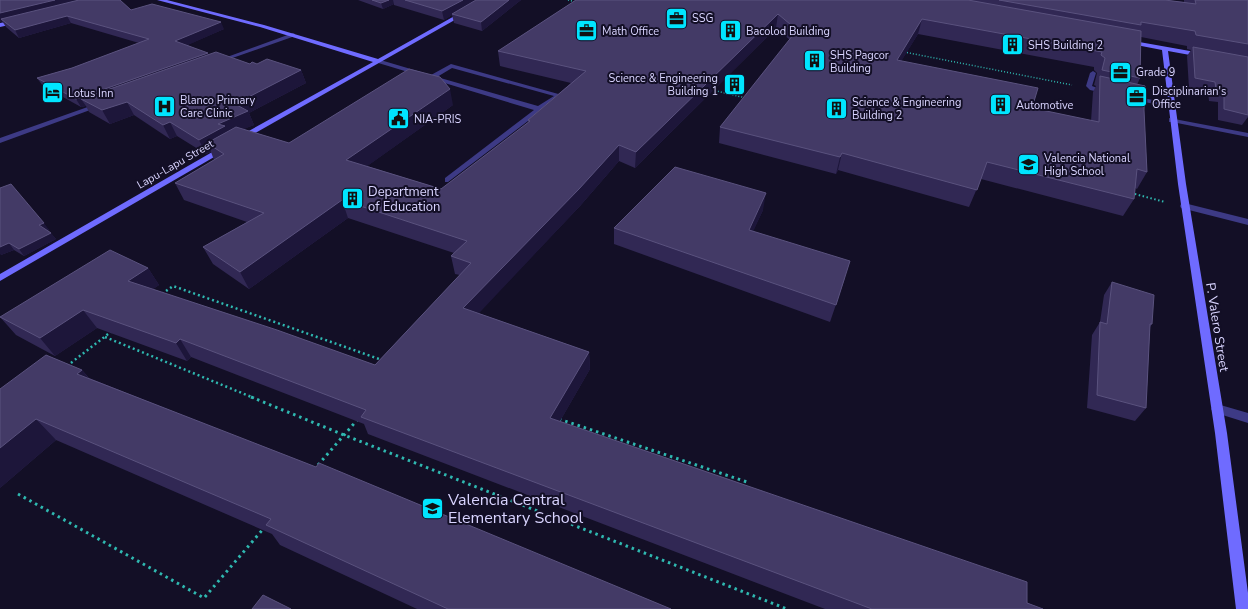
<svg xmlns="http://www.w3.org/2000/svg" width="1248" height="609" font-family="'Nunito Sans',sans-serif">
  <rect width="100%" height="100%" fill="#130f26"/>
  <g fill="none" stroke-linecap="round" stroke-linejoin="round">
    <path stroke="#2fb8b0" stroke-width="1.5" stroke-dasharray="1 2" stroke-linecap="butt" d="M568 0 576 2
      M768 34 785 35
      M904 52 1072 85
      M712 90 746 98"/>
    <path stroke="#2fb8b0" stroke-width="2" stroke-dasharray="1.5 2.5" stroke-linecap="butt" d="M1131 193 1165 202"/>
    <path stroke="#2fb8b0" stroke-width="2.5" stroke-dasharray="2 3" stroke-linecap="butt" d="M162 294 173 286 382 360
      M105 337 254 398
      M67 366 112 331"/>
    <path stroke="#2fb8b0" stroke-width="3" stroke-dasharray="2.5 4" stroke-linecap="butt" d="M251 397 344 435 787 609
      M559 419 750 483
      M318 465 358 419
      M18 494 204 598 264 528"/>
    <path fill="#3d3a85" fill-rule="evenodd" d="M377 59 431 75 451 64 562 95 448 182H445V178L534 110 375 62 374 61ZM452 68 554 96 538 106 437 77Z
      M1093 71 1096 73 1092 86 1108 92V94L1090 90 1086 86 1090 73Z
      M1131 96 1170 103 1174 105 1170 107 1129 99 1128 98Z"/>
    <path fill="#3d3a85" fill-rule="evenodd" d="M293 33 295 34V36L221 62 216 61Z
      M99 103 101 104V106L0 143V138Z
      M1169 118 1248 133V137L1172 122H1169Z
      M1184 203 1248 219V225L1181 208 1180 206 1181 204Z
      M1217 404 1248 413V423L1213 412 1211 409 1213 406Z"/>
    <path fill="#6f6bff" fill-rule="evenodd" d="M157 0H167L264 25 378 59 483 0H490L241 141H238V137L373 62 260 27Z
      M16 20 19 22 18 23 0 27V23Z
      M1128 40 1201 53 1204 55 1201 57 1168 51 1186 184 1227 433 1248 593V609H1236L1215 433 1178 184 1162 50 1126 43V41Z
      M221 147H224L228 149 0 281V274Z"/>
  </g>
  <path fill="#312854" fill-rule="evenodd" d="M0 0 131 10 224 29 187 45 208 54 250 64H257L301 70 306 83 249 113 254 125 243 129 289 143 453 105 367 166 441 189 528 123V120L571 83 500 66 498 51 576 0H1165L1184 2V0H1248V117L1242 125 1218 120V102L1209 101 1208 92 1189 88 1187 56 1191 50 1187 49V46L1141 37 1140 78 1137 85 1144 110 1147 172 1137 189 1135 188 1134 199 1123 216 981 179 969 207 838 170 836 174 719 143 720 127 790 40 776 28 635 168 619 161 580 206 478 313 589 352 590 369 560 421 1043 609H825L368 434 364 424 191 357 187 361 97 328 55 356 16 335 0 317 148 268 159 285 153 289 375 365 460 275 455 274 451 256 454 253 348 218 249 289 213 264 203 247 247 222 184 200 175 183 214 160 211 152 206 154 177 136 170 139 134 115 110 124 89 112 86 106 81 107 43 86 37 78 72 68 139 43 71 23 19 38 6 27 2 21 0 22ZM918 34 1094 67V70L1097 73 1094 85 1096 86 1093 92 1091 121 1032 108 901 61Z
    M358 0H521L482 31 454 23 452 15 444 20 394 5V4L383 9Z
    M0 188 49 230H48L56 239 24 256 14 250 1 255Z
    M763 210 753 231 845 278 830 322 614 244V228Z
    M1112 282 1152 324 1150 327 1146 408 1135 421 1087 408 1092 335 1100 322 1104 295Z
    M46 355 82 370 89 378 671 609H417L280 545 272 534 56 440 0 488Z"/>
  <path fill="#1d163a" d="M55 0H90L1 19 2 21 0 22V13Z
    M389 0H393L394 4 383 9 381 3Z
    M463 0H480L452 14V15L444 20 442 11Z
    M509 0H521L482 31 481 22Z
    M778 14 776 28 635 168 636 152Z
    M67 16 71 23 19 38 15 30Z
    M922 19 918 34 893 75 897 60Z
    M221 22 224 29 179 49 175 41Z
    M208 53 211 61 81 99 86 106 81 107 76 99Z
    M301 70 306 83 249 113 254 125 229 135 207 143 211 152 206 154 199 140 218 124 235 104Z
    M450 89 453 105 352 177 346 160Z
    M127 102 134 115 110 124 102 110Z
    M170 122 177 136 170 139 163 125Z
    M619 145V161L580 206 467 326 463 308Z
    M842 153 838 170 836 174 840 157Z
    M766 193 763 210 746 247 749 230Z
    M342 200 348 218 249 289 240 272Z
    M44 223 49 230 44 232 39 225Z
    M51 233 56 239 24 256 19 249Z
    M9 243 14 250 1 255 0 254V247Z
    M148 268 159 285 140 298 128 281Z
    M83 310 97 328 55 356 40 338Z
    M180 339 191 357 187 361 176 343Z
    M589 352 590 369 552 435 550 418Z
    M82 370 99 391 77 374Z
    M36 419 56 440 0 488V448Z"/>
  <path fill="#433a66" stroke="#5a527e" d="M0 0H55L0 13Z
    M79 0H120L131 10 152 4 221 22 175 41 208 53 76 99 37 78 72 68 149 39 67 16 15 30 1 19Z
    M372 0H389L381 3Z
    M405 0H463L442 11Z
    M476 0H509L481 22 452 14Z
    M576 0H968L1141 31 1140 78 1102 70 1105 58 1101 55 1102 52 922 19 897 60 1038 88 1032 108 1099 122 1100 76 1145 86 1144 110 1147 172 1137 169 1134 199 987 162 977 190 842 153 840 157 720 127 797 30 778 14 636 152 619 145 579 189 463 308 589 352 550 418 1027 582V603L1043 609H872L361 417 366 410 180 339 176 343 83 310 40 338 0 317 110 250 148 268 128 281 277 330 375 365 471 263 451 256 467 241 342 200 240 272 203 247 264 213 175 183 224 154 207 143 236 127 289 143 409 69 440 77 450 89 346 160 441 189 530 121 528 120 586 71 498 51Z
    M999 0H1165L1196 4 1195 0H1248V44L1196 35 1195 31 1141 22V25Z
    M1193 47 1248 57V115L1224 109V92L1216 90 1215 82 1195 78Z
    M216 52 250 64 252 62 257 64 267 59 301 70 235 104 248 111 218 124 225 126 199 140 170 122 163 125 127 102 102 110 81 99Z
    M675 167 766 193 749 230 850 261 836 305 614 228Z
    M11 184 44 223 39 225 51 233 19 249 9 243 0 247V188Z
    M1112 282 1154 295 1152 324H1150L1146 408 1097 395 1100 322 1107 324Z
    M46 355 82 370 77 374 316 467 319 463 671 609H448L266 525 271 519 36 419 0 448V389Z
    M263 595 291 609H252Z"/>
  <defs>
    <symbol id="office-square" viewBox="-11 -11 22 22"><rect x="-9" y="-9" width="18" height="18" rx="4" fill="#00e5ff" stroke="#130f26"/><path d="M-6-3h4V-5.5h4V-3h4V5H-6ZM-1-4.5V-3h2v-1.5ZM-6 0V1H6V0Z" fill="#111"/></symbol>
    <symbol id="building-square" viewBox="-11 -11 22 22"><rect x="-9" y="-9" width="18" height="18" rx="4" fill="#00e5ff" stroke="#130f26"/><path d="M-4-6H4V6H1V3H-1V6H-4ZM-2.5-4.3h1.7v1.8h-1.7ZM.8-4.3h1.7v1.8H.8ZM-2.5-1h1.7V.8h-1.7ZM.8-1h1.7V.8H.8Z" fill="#111"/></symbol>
    <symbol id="hotel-square" viewBox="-11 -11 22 22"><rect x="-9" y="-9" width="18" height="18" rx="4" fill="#00e5ff" stroke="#130f26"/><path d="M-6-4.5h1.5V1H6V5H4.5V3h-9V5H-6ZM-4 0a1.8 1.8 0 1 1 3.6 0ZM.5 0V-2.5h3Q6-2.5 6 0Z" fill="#111"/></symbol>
    <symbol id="hospital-square" viewBox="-11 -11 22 22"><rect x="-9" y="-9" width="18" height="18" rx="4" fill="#00e5ff" stroke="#130f26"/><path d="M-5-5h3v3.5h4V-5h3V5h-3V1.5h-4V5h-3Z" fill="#111"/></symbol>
    <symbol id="civic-square" viewBox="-11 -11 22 22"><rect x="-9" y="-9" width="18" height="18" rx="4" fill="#00e5ff" stroke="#130f26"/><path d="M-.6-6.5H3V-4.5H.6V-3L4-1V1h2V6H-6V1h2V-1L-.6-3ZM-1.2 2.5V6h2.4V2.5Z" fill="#111"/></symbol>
    <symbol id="school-square" viewBox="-11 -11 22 22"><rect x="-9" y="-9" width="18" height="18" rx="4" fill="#00e5ff" stroke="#130f26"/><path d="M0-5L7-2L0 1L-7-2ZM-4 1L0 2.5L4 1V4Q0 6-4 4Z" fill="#111"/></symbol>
  </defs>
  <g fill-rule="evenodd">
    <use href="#office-square" x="664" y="6" width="25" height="25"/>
    <use href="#office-square" x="574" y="18" width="25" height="25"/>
    <use href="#building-square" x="718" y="18" width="25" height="25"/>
    <use href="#building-square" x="1000" y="32" width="25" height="25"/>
    <use href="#building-square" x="802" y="48" width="25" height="25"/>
    <use href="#office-square" x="1108" y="60" width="25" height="25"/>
    <use href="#building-square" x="722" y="72" width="25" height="25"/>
    <use href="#hotel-square" x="40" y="80" width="25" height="25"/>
    <use href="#office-square" x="1124" y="84" width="25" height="25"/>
    <use href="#building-square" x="988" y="92" width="25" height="25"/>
    <use href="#hospital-square" x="152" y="94" width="25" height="25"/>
    <use href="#building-square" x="824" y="96" width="25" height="25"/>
    <use href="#civic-square" x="386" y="106" width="25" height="25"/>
    <use href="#school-square" x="1016" y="152" width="25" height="25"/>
    <use href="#building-square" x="340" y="186" width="25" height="25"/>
    <use href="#school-square" x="420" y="496" width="25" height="25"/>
  </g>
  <g text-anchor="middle" stroke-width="4" stroke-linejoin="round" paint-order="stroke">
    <g font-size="11" fill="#d9d4ff" stroke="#130f26" text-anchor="start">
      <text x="692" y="22">SSG</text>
      <text x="602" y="35">Math Office</text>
      <text x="746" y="35">Bacolod Building</text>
      <text x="1028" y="49">SHS Building 2</text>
      <text x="830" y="59">SHS Pagcor<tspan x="830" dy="13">Building</tspan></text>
      <text x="1136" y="76">Grade 9</text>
      <text x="718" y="82" text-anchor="end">Science &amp; Engineering<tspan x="718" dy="13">Building 1</tspan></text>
      <text x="1152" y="95">Disciplinarian's<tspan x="1152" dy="13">Office</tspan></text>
      <text x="68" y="97">Lotus Inn</text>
      <text x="180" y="104">Blanco Primary<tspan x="180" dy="13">Care Clinic</tspan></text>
      <text x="852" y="106">Science &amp; Engineering<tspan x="852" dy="13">Building 2</tspan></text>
      <text x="1016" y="109">Automotive</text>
      <text x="414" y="123">NIA-PRIS</text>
      <text x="1044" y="162">Valencia National<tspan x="1044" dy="13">High School</tspan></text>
    </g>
    <g font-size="11" fill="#d9d4ff" stroke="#130f26">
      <text transform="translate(175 164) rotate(-30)" y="4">Lapu-Lapu Street</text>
    </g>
    <g font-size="13" fill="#d9d4ff" stroke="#130f26" text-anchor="start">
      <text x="368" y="196">Department<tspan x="368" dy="15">of Education</tspan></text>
    </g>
    <g font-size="13" fill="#d9d4ff" stroke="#130f26">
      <text transform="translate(1218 327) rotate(81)" y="5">P. Valero Street</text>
    </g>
    <g font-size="16" fill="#d9d4ff" stroke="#130f26" text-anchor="start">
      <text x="448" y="505">Valencia Central<tspan x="448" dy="18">Elementary School</tspan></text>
    </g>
  </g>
</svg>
